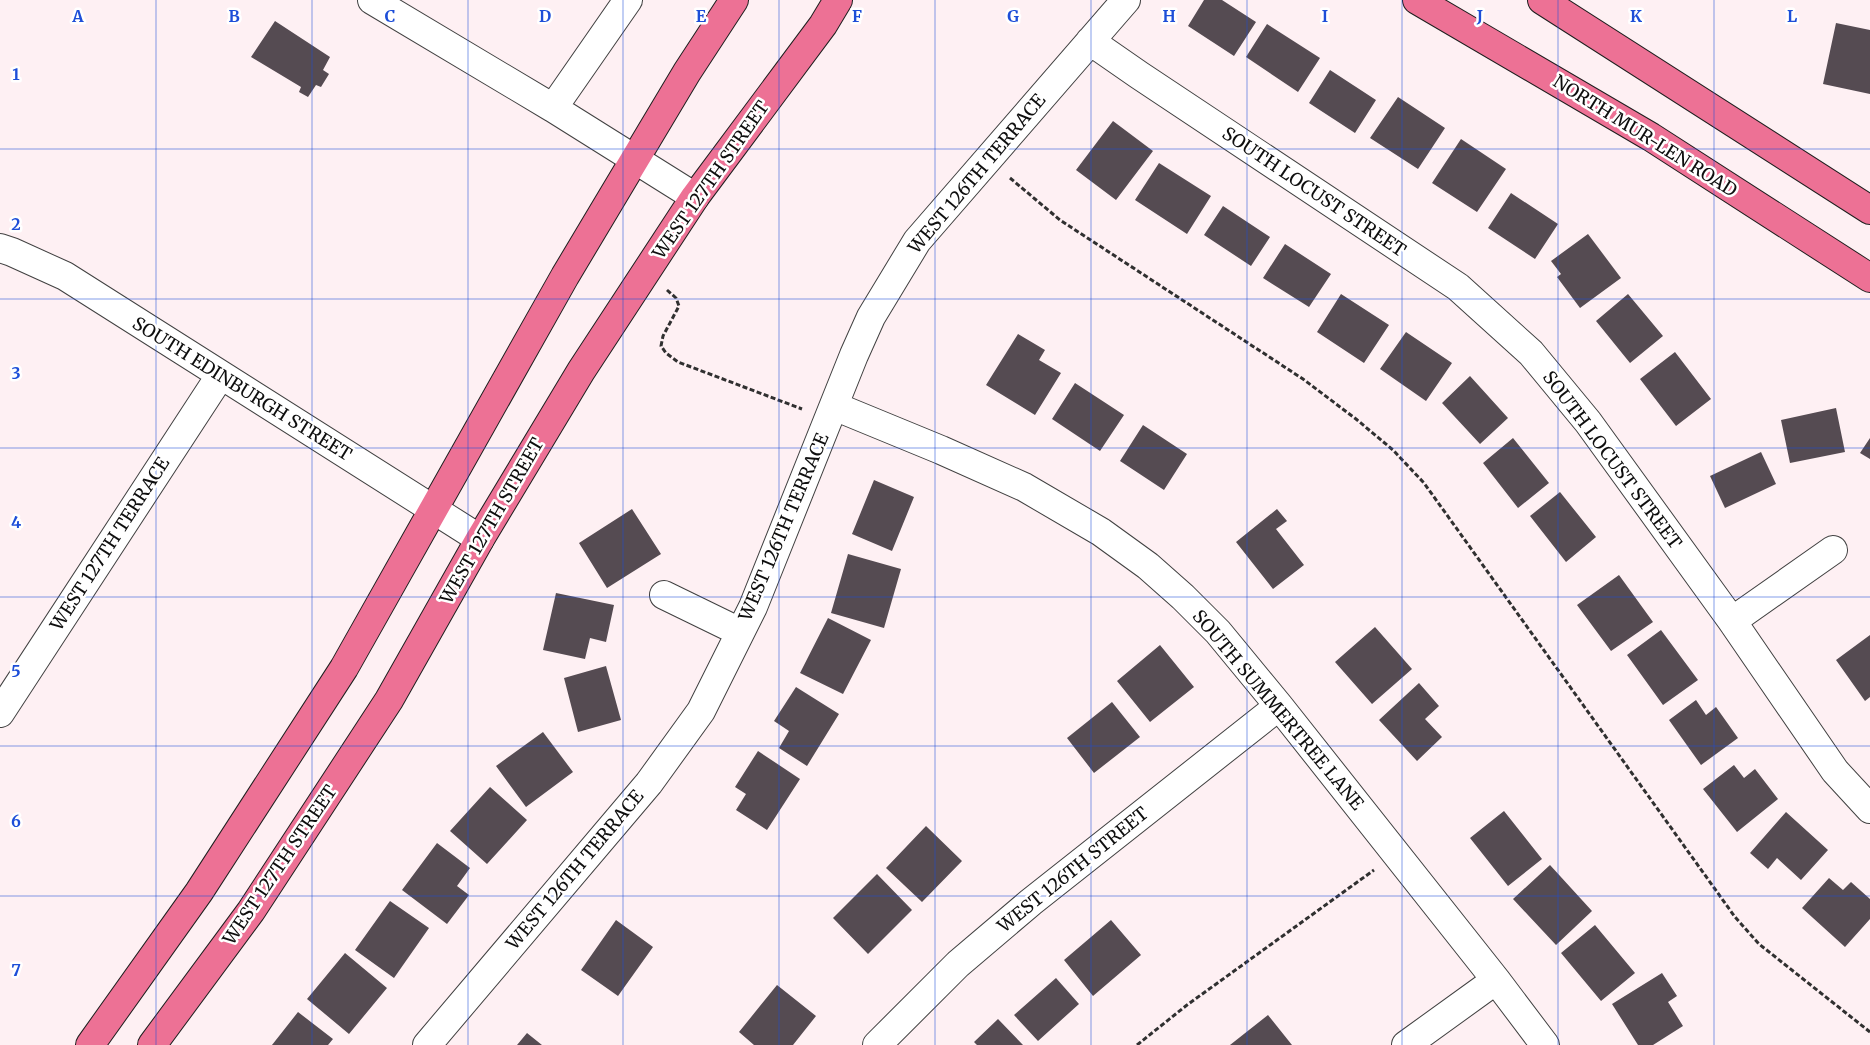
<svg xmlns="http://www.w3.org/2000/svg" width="1870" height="1045" font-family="Merriweather,serif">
  <rect width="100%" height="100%" fill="#fef0f3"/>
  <path fill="#554b52" d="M1204 0H1222L1256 22 1234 56 1188 26Z
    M275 21 330 57 323 70 329 74 321 87 316 85 308 97 299 92 301 87 251 57Z
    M1836 23 1870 30V94L1823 84Z
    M1267 24 1320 58 1298 92 1246 57Z
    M1330 70 1376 100 1355 133 1309 103Z
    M1398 97 1445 128 1418 169 1370 138Z
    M1113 121 1153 151 1116 200 1076 170Z
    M1461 139 1506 169 1477 212 1432 183Z
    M1159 163 1211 196 1187 234 1135 200Z
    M1511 193 1558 224 1535 259 1488 228Z
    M1223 206 1270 237 1251 266 1204 235Z
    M1588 234 1621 278 1580 308 1557 277 1561 274 1551 261Z
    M1285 244 1331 274 1309 307 1263 278Z
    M1341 294 1389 325 1364 363 1317 332Z
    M1628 294 1663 336 1630 363 1596 321Z
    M1406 332 1452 363 1426 401 1380 369Z
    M1018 334 1045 350 1039 360 1061 373 1035 415 986 385Z
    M1675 352 1711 399 1676 426 1640 379Z
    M1470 376 1508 418 1480 444 1442 403Z
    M1075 383 1124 415 1100 451 1052 419Z
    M1836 408 1845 452 1790 463 1781 420Z
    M1143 425 1187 454 1164 490 1120 461Z
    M1513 438 1549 483 1518 508 1483 463Z
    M1870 438V459L1860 453Z
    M1761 452 1776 484 1725 508 1710 476Z
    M874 480 914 497 892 551 852 534Z
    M1560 492 1596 537 1566 562 1530 516Z
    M632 509 661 554 607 588 579 543Z
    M1277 509 1287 521 1276 529 1304 565 1273 589 1236 542Z
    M848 554 901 569 884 628 831 613Z
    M1619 575 1653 622 1611 651 1577 605Z
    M556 593 614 605 606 642 590 638 585 659 543 650Z
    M828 618 871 640 843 694 800 673Z
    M1375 627 1412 669 1372 704 1335 662Z
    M1661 630 1698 680 1663 705 1627 655Z
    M1870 635V697L1865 701 1836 660Z
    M1160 645 1194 687 1150 722 1117 681Z
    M606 666 621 720 578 732 564 678Z
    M1419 683 1439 706 1425 719 1442 737 1417 761 1379 720Z
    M796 687 839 714 807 766 779 748 789 731 774 721Z
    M1696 700 1706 715 1716 707 1738 738 1701 765 1669 720Z
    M1112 702 1140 737 1094 773 1067 738Z
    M543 732 573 772 526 807 496 766Z
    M758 751 800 779 767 830 736 810 746 794 735 787Z
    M1734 765 1744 778 1755 769 1778 799 1737 832 1703 789Z
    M490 787 527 820 487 864 450 831Z
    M1504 811 1542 859 1508 886 1470 838Z
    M1786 812 1828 850 1801 880 1777 858 1768 869 1750 853Z
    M926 826 962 861 922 902 886 868Z
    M437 843 470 868 457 886 469 895 447 924 402 890Z
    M1550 865 1592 911 1556 945 1513 899Z
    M877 874 912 910 868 954 833 918Z
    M1829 878 1843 890 1851 882 1870 899V919L1845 947 1802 908Z
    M390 901 429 928 394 978 355 950Z
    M616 920 653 947 618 996 581 970Z
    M1111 920 1141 955 1093 996 1064 960Z
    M1595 925 1635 973 1601 1001 1561 953Z
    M345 953 387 988 349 1034 307 999Z
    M1662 973 1677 996 1668 1002 1683 1026 1653 1045H1638L1612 1004Z
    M1056 978 1079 1004 1038 1041 1014 1015Z
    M777 985 816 1016 793 1045H754L739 1032Z
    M298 1012 333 1039 328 1045H272Z
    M1268 1015 1292 1045H1230Z
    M998 1019 1023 1045H977L974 1042Z
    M527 1033 542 1045H517Z"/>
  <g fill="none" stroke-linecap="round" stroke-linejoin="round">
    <defs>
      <path id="minor" d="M372 0 553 108
        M628 0 553 108 695 197
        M1090 41 1139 75 1458 287 1531 353 1588 422 1732 621 1835 771 1870 809
        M0 248 12 252 65 276 480 539
        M834 406 941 450 1024 487 1101 532 1148 566 1183 597 1218 632 1279 706 1496 980 1545 1045
        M664 595 740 632
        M1732 621 1833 550
        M0 713 220 376
        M427 1045 649 783 701 711 753 607 854 355 871 317 917 241 1126 0
        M877 1045 958 964 1031 902 1279 706
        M1406 1045 1496 980"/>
      <path id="major" d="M1417 0 1651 137 1870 278
        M1542 0 1870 210
        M90 1045 199 892 344 668 565 276 687 72 734 0
        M152 1045 251 911 389 700 480 539 581 371 695 197 823 25 838 0"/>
    </defs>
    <use href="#minor" stroke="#414141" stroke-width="30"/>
    <use href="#major" stroke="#1f1f1f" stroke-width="30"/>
    <path stroke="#303030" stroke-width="3" stroke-dasharray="5 2.5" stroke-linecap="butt" d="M1010 178 1060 220 1303 379 1356 419 1393 450 1424 483 1735 917 1759 944 1870 1032
      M667 290 676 298 679 306 663 336 661 346 666 353 678 362 802 409
      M1137 1045 1187 1005 1374 870"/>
    <use href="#minor" stroke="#fff" stroke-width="28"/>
    <use href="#major" stroke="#ed7195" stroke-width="28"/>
  </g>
  <path fill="none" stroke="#1d4ed8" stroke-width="1" stroke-opacity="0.55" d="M156 0V1045M312 0V1045M468 0V1045M623 0V1045M779 0V1045M935 0V1045M1091 0V1045M1247 0V1045M1402 0V1045M1558 0V1045M1714 0V1045M0 149H1870M0 299H1870M0 448H1870M0 597H1870M0 746H1870M0 896H1870"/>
  <g text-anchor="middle" stroke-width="5" stroke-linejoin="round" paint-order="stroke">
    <g font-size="18" fill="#0e0e0e" stroke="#fff">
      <text transform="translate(1645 136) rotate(32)" y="6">NORTH MUR-LEN ROAD</text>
      <text transform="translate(977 174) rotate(-50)" y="6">WEST 126TH TERRACE</text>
      <text transform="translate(711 180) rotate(-55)" y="6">WEST 127TH STREET</text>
      <text transform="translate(1314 192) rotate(34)" y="6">SOUTH LOCUST STREET</text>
      <text transform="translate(242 389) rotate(32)" y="6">SOUTH EDINBURGH STREET</text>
      <text transform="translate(1612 460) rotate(53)" y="6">SOUTH LOCUST STREET</text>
      <text transform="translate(492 521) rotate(-60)" y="6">WEST 127TH STREET</text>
      <text transform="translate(784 527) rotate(-67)" y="6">WEST 126TH TERRACE</text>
      <text transform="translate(110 544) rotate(-57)" y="6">WEST 127TH TERRACE</text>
      <text transform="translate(1278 710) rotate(50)" y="6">SOUTH SUMMERTREE LANE</text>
      <text transform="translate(280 865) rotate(-56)" y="6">WEST 127TH STREET</text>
      <text transform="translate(575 870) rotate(-50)" y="6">WEST 126TH TERRACE</text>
      <text transform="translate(1073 870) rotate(-39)" y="6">WEST 126TH STREET</text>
    </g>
  </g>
  <g font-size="16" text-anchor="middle" font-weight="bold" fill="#1d4ed8" stroke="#fff" stroke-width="5" stroke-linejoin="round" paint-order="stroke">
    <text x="78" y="22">A</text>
    <text x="234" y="22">B</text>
    <text x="390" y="22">C</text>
    <text x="545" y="22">D</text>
    <text x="701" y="22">E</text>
    <text x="857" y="22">F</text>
    <text x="1013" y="22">G</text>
    <text x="1169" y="22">H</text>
    <text x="1325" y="22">I</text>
    <text x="1480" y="22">J</text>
    <text x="1636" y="22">K</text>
    <text x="1792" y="22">L</text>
    <text x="16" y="80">1</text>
    <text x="16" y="230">2</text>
    <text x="16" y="379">3</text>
    <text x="16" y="528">4</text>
    <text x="16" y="677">5</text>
    <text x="16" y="827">6</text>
    <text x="16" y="976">7</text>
  </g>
</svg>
